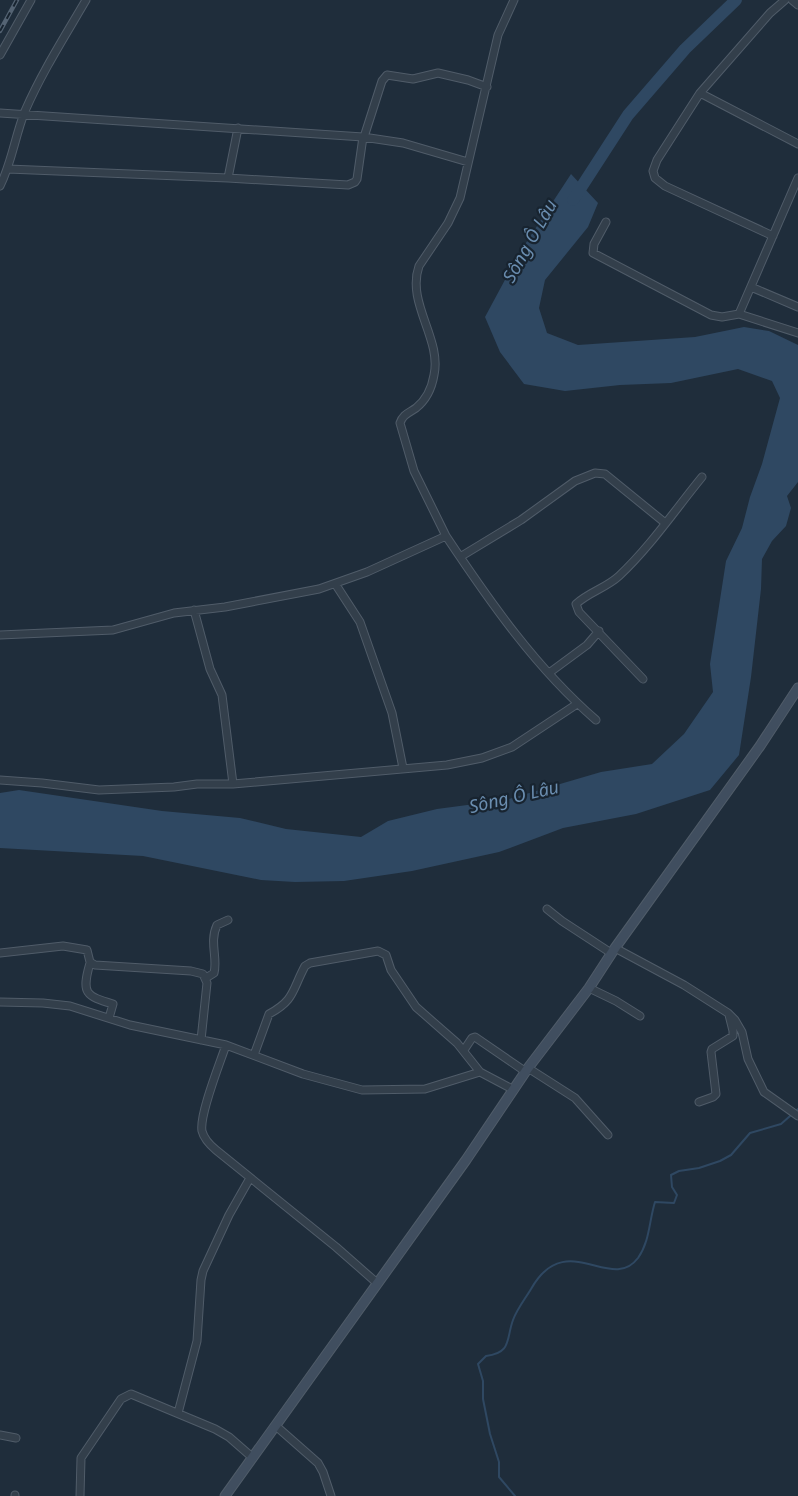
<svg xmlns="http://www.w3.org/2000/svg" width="798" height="1496" font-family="'Noto Sans',sans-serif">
  <rect width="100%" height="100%" fill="#1f2d3b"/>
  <path fill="#2f4862" d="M571 174 598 203 588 227 545 280 539 308 547 333 578 345 695 337 744 327 769 331 798 345V482L787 496 791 508 786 526 772 541 762 559 761 589 751 677 739 755 710 790 636 814 563 828 499 852 412 871 344 881 295 882 261 880 143 856 0 848V793L19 790 162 811 240 818 286 829 361 837 388 821 437 809 505 800 601 772 652 764 684 734 713 692 710 664 726 561 742 528 750 497 762 464 780 398 772 381 738 369 671 383 620 385 565 391 524 384 500 352 485 317 520 252Z"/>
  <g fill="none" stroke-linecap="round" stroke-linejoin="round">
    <path stroke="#2f4862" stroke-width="2" d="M515 1496 499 1477V1462L490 1434 483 1399V1381L478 1364 486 1356C512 1353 506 1339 513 1320 517 1309 525 1299 531 1289 566 1227 611 1294 638 1258 650 1241 649 1221 655 1202L674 1203 677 1195 672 1187 671 1175 679 1171 699 1168 720 1161 731 1155 750 1133 781 1124 798 1109"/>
    <path stroke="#2f4862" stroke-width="12" d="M573 200 628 115 685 49 736 0"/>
    <defs>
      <path id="street" d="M792 0 798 5
        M0 55 31 0
        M700 93 798 144
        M0 113 363 137 403 143 468 162
        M364 137 382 81 387 75 413 79 438 73 468 80 487 87
        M8 169 228 178 348 185 355 182 357 179 363 137
        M228 178 238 128
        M0 186C12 162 15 136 25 111 42 72 65 36 86 0
        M606 222 594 244 593 253 711 315 722 317 739 314 798 178
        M773 236 665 186 655 178 653 171 657 160 700 93 770 13 785 0
        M751 287 798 307
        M739 314 798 333
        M446 536C490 602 536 668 596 720
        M460 557 521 520 575 481 595 473 605 474 664 522
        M336 585 360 622 392 713 403 768
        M194 610 210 669 222 695 233 784
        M0 635 113 630 174 613 225 607 319 589 367 572 446 536 414 471 400 423C403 414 409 413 416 408 426 400 432 387 434 375 442 339 406 303 419 266L448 223 460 198 498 35 514 0
        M549 673 587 645 599 631
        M643 679 579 612 576 604C589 592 606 588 619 576 650 547 675 510 702 477
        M0 780 42 783 99 790 174 787 197 784H233L447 765 482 758 512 747 577 704
        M547 909 562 921 611 953
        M615 948 684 985 728 1013 735 1020 742 1032 748 1059 764 1092 798 1116
        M0 953 63 946 87 950 90 962 95 965 191 971 203 974 207 983 201 1040
        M90 963C81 994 86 996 113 1004L109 1018
        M206 978 214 973C218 958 209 942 217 925L228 920
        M589 988 616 1001 640 1016
        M0 1002 43 1003 70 1006 130 1025 226 1045 303 1074 362 1090 425 1089 480 1072 514 1090
        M226 1045C220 1063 199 1115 202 1131 204 1139 210 1145 216 1150L336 1247 377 1283
        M464 1050 472 1038 475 1037 526 1072
        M254 1055 269 1014C295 1000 292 990 305 966L310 963 378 951 386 955 391 970 416 1007 457 1043 480 1072
        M528 1068 575 1098 608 1135
        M699 1102 713 1097 716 1094 711 1052 712 1049 733 1036V1031L729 1015
        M178 1413 197 1341 201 1280 203 1271 229 1215 250 1178
        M276 1426 318 1463 323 1472 331 1496
        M0 1435 16 1438
        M15 1496V1495
        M80 1496 81 1458 121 1399 131 1394 215 1429 229 1437 253 1458"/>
      <path id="secondary" d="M225 1496 466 1160 528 1068 589 988 615 948 760 746 798 688"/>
    </defs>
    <use href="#street" stroke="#505c69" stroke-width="9"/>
    <use href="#secondary" stroke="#505c69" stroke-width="11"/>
    <use href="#street" stroke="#333f4b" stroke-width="7"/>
    <use href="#secondary" stroke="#404e5f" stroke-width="9"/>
    <defs>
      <path id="rail" d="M0 31 17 0"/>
    </defs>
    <use href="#rail" stroke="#546373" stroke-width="4.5"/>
    <use href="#rail" stroke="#182430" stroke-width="2" stroke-dasharray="7" stroke-linecap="butt"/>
  </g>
  <g text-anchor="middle" stroke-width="4.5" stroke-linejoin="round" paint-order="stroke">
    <g font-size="18" font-style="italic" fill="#6a8daf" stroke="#182430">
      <text transform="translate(530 241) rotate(-61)" y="6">Sông Ô Lâu</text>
      <text transform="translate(514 797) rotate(-13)" y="6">Sông Ô Lâu</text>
    </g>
  </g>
</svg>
